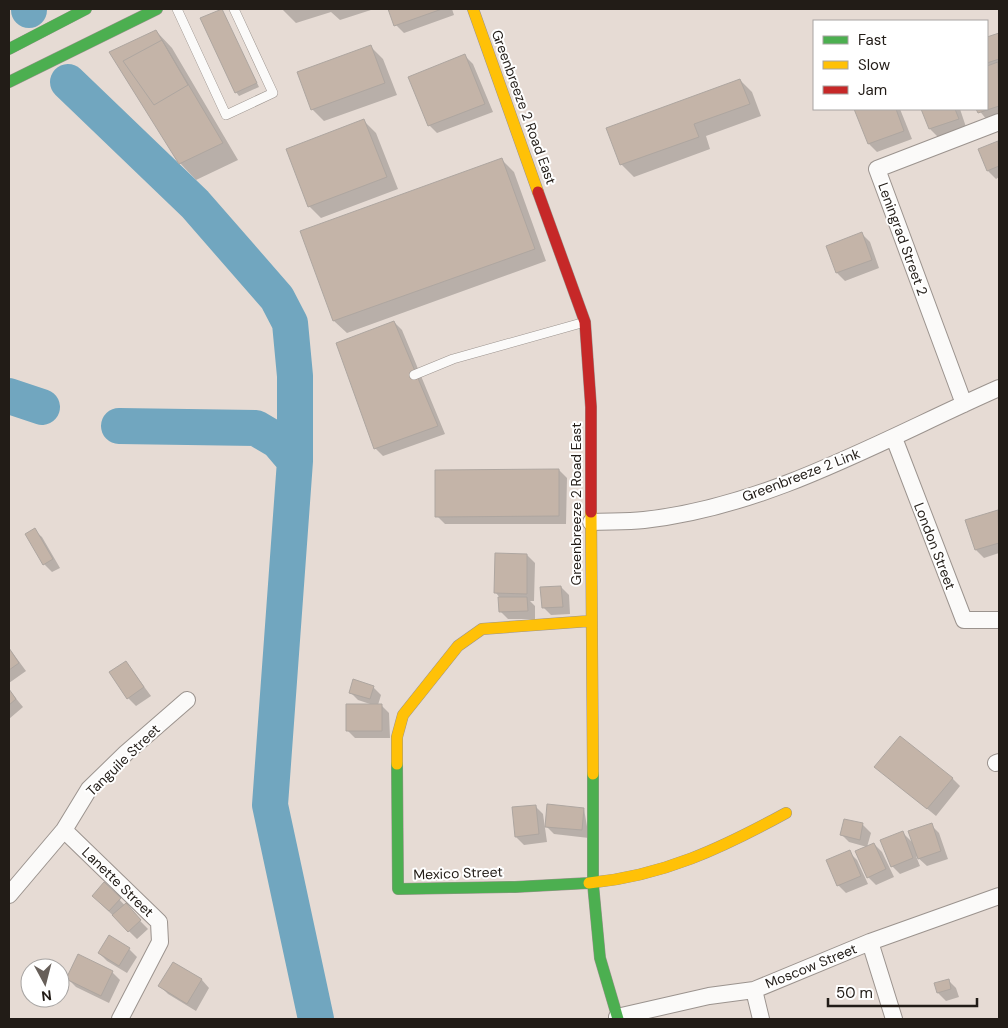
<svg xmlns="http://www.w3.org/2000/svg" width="1008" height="1028" font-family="'DM Sans',sans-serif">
  <rect width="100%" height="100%" fill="#e6dbd4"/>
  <path fill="#0003" d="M282 9H374L340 20 331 12 296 23Z
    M390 9H452L454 15 404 33 396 25Z
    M221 10 259 87 239 96 236 92Z
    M156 31 172 48 238 160 196 180 180 163Z
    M999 34V116L987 120 978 109H987V67L990 66 987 64V38Z
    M371 47 383 59 397 95 324 121 312 109Z
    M465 56 473 64 493 112 437 133 429 125Z
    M740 80 752 92 761 116 706 136 710 149 634 177 622 165 608 128Z
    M856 109H900L912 139 877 152 869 144Z
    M923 109H960L966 127 938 137 930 129Z
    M364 121 376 133 398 189 321 218 309 206Z
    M998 143 999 177 996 179 988 171Z
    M502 160 514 172 546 261 347 333 334 321 302 232Z
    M862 234 870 242 879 268 845 281 837 273Z
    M394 322 402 330 445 434 383 456 375 448Z
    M559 470 567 478 566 524H445L437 516Z
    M998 511 999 553 984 558 976 550 967 521Z
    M34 530 42 537 60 568 52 572 44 564Z
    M527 555 535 563 534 601H530L535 606V619H508L500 611 501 599 496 593Z
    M561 587 569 595 570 614 551 615 543 607Z
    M9 648 26 671 9 683Z
    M126 662 151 696 136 706 128 698Z
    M373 687 381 695 378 705H381L389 713 390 738H355L347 730 373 705 358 700 350 692Z
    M9 690 23 707 9 719Z
    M876 767 952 778 960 786 936 816Z
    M535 806 543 814 547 842 524 845 516 837Z
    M584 809 589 838 554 834 546 826Z
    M845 820 863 825 871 833 867 847 849 842 841 834Z
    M931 825 939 833 948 859 927 866 916 856 920 866 900 874 892 866 902 832 914 844Z
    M874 844 882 852 894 877 876 885 868 877Z
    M849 852 857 860 868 884 846 893 838 885Z
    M104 884 148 929 137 939 101 904Z
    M129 949 137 957 127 973 107 961 99 953Z
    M174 963 202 980 209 988 196 1011 168 994 160 986Z
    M112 972 120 980 109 1003 76 987 68 979Z
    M948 980 956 988 959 997 946 1001 938 993Z"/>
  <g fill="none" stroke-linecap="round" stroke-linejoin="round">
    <path stroke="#71a6bf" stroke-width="36" d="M29 9V10
      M68 82 195 204 277 298 290 323 295 376V461L270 805 316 1019
      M9 396 42 407
      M119 426 256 428 278 441 295 461"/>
  </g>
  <path fill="#c4b4a8" stroke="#aea6a0" d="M222 9 257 83 235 93 200 18Z
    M388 9H442L394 26Z
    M156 30 223 143 179 164 109 52Z
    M999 33V59L987 63V37Z
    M162 40 188 85 154 105 123 61Z
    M371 45 385 83 311 110 297 72Z
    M465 54 485 104 428 126 408 77Z
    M998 62 999 106 978 113 976 109H987V66Z
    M740 79 750 104 694 124 699 137 620 165 606 128Z
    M854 109H896L904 131 868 144Z
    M921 109H955L959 119 929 129Z
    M364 119 387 177 308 207 286 149Z
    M998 141 999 166 987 171 978 149Z
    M502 158 535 249 333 321 300 231Z
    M862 232 872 260 836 273 826 246Z
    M394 321 438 426 374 449 336 343Z
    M559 469V516L435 517V470Z
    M998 510 999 543 975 550 965 520Z
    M35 528 53 559 43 565 25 534Z
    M495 553 527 554V594L494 593Z
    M561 586 563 607 542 608 540 587Z
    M498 597H527L528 611 499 612Z
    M9 648 19 663 9 670Z
    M126 661 144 687 127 699 109 672Z
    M353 679 374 686 370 699 349 693Z
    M9 689 16 699 9 705Z
    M346 704H382V731H346Z
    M900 736 953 778 927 809 874 767Z
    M547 804 584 808 582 830 545 827Z
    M536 805 539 834 515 837 512 807Z
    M844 819 863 823 860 840 840 835Z
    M932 823 941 851 918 859 908 831Z
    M903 831 913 858 891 867 880 840Z
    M874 843 886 869 867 878 855 851Z
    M850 850 861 876 837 886 826 860Z
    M104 882 121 898 109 911 92 896Z
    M126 903 141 920 128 932 112 915Z
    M109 935 130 948 119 966 98 953Z
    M78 954 113 971 101 996 66 979Z
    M173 962 202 979 187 1004 158 986Z
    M949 979 951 989 937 993 934 983Z"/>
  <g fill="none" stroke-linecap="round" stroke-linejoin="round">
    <defs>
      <path id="lane" d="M177 9 226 115 273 93 234 9
        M414 375 453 359 585 322"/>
      <path id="street" d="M964 404 877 169 999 122
        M894 438 964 620H999
        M591 522C608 521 626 522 644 520 771 506 885 438 999 388
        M996 763 999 762
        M64 830 159 922 160 942 120 1019
        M9 895 64 830 89 789 126 753 187 700
        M870 942 894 1019
        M754 990 761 1019
        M617 1017 709 996 754 990 870 942 999 896"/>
      <path id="fast" d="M9 49 86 9
        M9 82 157 9
        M397 764 398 889 515 887 589 883
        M593 774V884L600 958 618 1019"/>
      <path id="slow" d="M473 9 538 192
        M591 512 593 774
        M397 764V737L403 715 458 646 482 629 590 621
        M589 883C663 876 722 848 786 813"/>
      <path id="jam" d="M538 192 585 322 591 407V512"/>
    </defs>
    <use href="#lane" stroke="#9b938e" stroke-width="10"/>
    <use href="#street" stroke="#9b938e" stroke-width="18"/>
    <use href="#fast" stroke="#9b938e" stroke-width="12"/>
    <use href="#slow" stroke="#9b938e" stroke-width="12"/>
    <use href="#jam" stroke="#9b938e" stroke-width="12"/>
    <use href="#lane" stroke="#fbfaf9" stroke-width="9"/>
    <use href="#street" stroke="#fbfaf9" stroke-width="16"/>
    <use href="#fast" stroke="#4caf50" stroke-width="11"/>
    <use href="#slow" stroke="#ffc107" stroke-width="11"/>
    <use href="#jam" stroke="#c62828" stroke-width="11"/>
  </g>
  <g text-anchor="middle" stroke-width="4" stroke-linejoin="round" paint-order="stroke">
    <g font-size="14" fill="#221c17" stroke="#fff">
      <text transform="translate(524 107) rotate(70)" y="5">Greenbreeze 2 Road East</text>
      <text transform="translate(903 239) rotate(70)" y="5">Leningrad Street 2</text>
      <text transform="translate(801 475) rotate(-21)" y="5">Greenbreeze 2 Link</text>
      <text transform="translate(576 504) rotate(-90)" y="5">Greenbreeze 2 Road East</text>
      <text transform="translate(935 546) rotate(69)" y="5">London Street</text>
      <text transform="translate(123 760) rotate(-44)" y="5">Tanguile Street</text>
      <text transform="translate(458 873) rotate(-2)" y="5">Mexico Street</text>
      <text transform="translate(118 882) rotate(44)" y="5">Lanette Street</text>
      <text transform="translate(811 966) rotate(-22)" y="5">Moscow Street</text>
    </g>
  </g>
  <rect width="1008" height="1028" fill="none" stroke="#221c17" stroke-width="20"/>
  <rect x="813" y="20" width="175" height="90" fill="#ffffff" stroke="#a7a4a2"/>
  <rect x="823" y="36" width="25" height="8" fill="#4caf50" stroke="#a7a4a2"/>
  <text x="858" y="45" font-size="15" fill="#221c17">Fast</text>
  <rect x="823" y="61" width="25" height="8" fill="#ffc107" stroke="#a7a4a2"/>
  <text x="858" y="70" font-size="15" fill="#221c17">Slow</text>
  <rect x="823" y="86" width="25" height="8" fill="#c62828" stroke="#a7a4a2"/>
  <text x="858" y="95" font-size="15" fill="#221c17">Jam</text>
  <g transform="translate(45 983) rotate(173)"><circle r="24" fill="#ffffff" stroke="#a7a4a2"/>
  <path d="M0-4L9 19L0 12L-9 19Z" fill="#675f59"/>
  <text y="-8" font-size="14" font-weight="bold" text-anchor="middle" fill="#221c17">N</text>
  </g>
  <path d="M828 998v8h149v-8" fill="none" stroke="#221c17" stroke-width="2.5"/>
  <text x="836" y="998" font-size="15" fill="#221c17" stroke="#ffffff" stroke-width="4" paint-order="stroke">50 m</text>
</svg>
